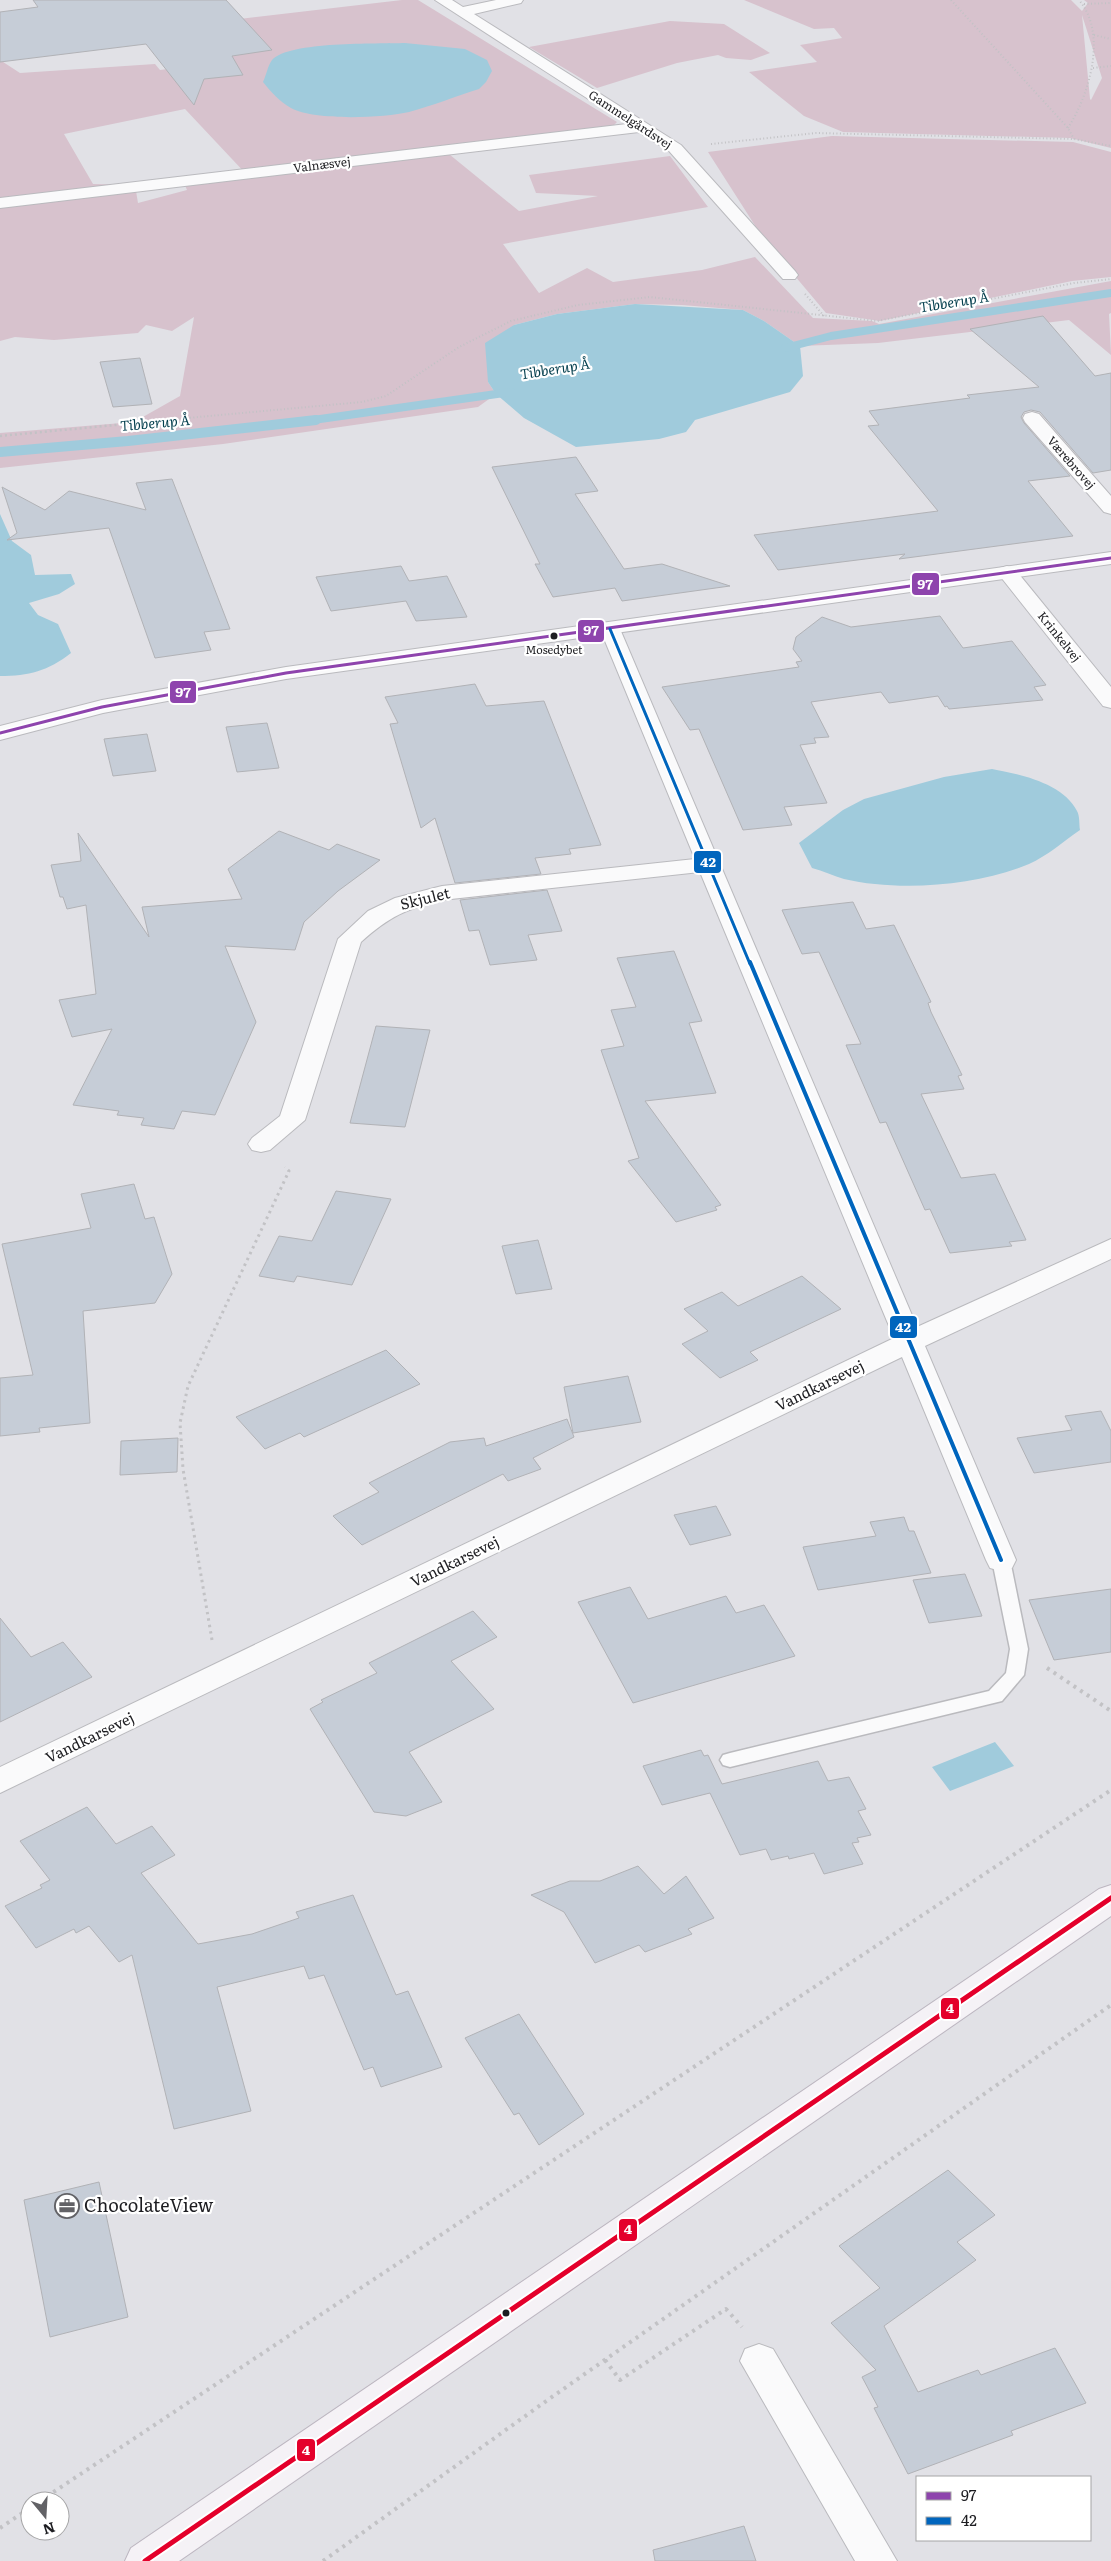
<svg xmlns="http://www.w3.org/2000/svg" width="1111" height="2561" font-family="Literata,serif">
  <rect width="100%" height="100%" fill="#e1e1e6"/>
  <path fill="#d7c2cd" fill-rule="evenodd" d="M402 0H418L617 122 611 128 444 150 519 211 598 196 536 193 529 175 670 156 708 207 503 244 539 293 587 268 613 282 702 270 755 257 813 318 872 321 879 324 1111 281V313L1109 314 1111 355 1069 320 878 343 800 346 764 321 743 310 682 305 635 304 557 314 514 325 488 382 496 394 478 407 223 444 0 468V433L134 422 180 396 194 317 172 331 146 325 138 333 54 340 15 337 0 341V60L20 73 155 64 160 70 208 64 197 24ZM185 109 247 175 184 183 187 190 138 203 135 185 93 184 64 134Z
    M744 0H1071L1082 11 1088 3 1084 0H1111V148L1070 138 843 132 804 116 749 72 817 62 800 45 842 38 834 28 814 29ZM1082 15 1102 78 1091 100 1090 99Z
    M670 21 724 24 770 53 751 60 726 58 718 55 677 63 597 88 529 47Z
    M832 136 1073 142 1111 152V277L1072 281 880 321 826 313 763 238 708 152Z"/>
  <path fill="#a0cbdc" d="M405 43 465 49 487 60 492 71 486 82 479 89C456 96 432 106 409 112 383 118 314 121 291 108 280 102 271 92 263 82 266 76 268 65 272 60 289 41 378 44 405 43Z
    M635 304 743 310 764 321 800 346 803 376 790 392 695 420 686 432 659 439 576 447 524 418 496 394 488 382 485 343 514 325 557 314Z
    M0 514 12 541 31 555 35 575 71 574 75 584 59 594 29 603 38 615 58 624 71 653C48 671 29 676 0 676Z
    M992 769C1019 774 1063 783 1077 811 1080 816 1079 825 1080 830 1064 841 1047 856 1029 864 978 886 899 892 844 879 834 876 823 871 812 868L799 843 843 810 864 799 944 777Z
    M995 1742 1014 1766 950 1791 932 1767Z"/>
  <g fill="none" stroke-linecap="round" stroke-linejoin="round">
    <path stroke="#a0cbdc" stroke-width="8" d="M785 348 831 336 1111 293
      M306 421 511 392"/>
    <path stroke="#a0cbdc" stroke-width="10" d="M0 452 128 441 316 420"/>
  </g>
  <path fill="#c6cdd7" stroke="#b1b2b6" d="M33 0H226L272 50 232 56 243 75 204 79 194 105 146 44 0 62V12L38 7Z
    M1043 316 1095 376 1111 373V470L1093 473 1040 412 1031 410 1024 412 1021 417 1024 423 1070 476 1028 481 1073 536 899 559 905 554 778 570 754 535 938 511 868 426 879 425 869 411 970 398 967 395 1039 387 970 329Z
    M140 358 152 404 113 407 100 362Z
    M576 457 598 491 575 494 624 569 662 564 730 586 622 601 615 588 553 597 535 564H540L492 467Z
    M172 479 230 629 204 632 211 650 155 658 109 528 7 540 17 533 2 487 45 510 69 491 146 510 136 483Z
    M401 566 409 581 447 576 467 617 416 621 406 601 331 611 316 577Z
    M940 616 963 648 1012 641 1046 685 1034 687 1043 700 949 709 947 706 945 707 938 696 889 703 881 692 811 702 829 737 814 738 816 743 800 745 827 803 784 807 792 825 743 830 699 729 690 730 662 687 799 667 796 662 802 661 793 649 796 637 822 617 851 627Z
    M475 684 486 706 544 701 601 845 569 849 571 854 535 858 541 874 455 883 435 818 421 828 390 724 398 723 385 697Z
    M267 723 279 768 237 772 226 727Z
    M147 734 156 771 113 776 104 739Z
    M279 831 329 850 337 844 380 860 338 891 304 922 295 950 225 946 256 1022 215 1115 182 1111 174 1129 141 1125 144 1118 117 1115 119 1111 73 1105 112 1029 72 1037 59 1000 96 994 86 905 67 909 63 897H60L51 865 81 861 78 833 149 937 142 907 242 899 228 869Z
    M547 890 562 931 528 935 537 960 490 965 479 930 469 931 460 900Z
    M853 902 866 929 894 925 931 1002 928 1003 931 1012 962 1075 958 1076 964 1089 921 1094 961 1178 995 1174 1026 1240 1009 1242 1012 1246 950 1253 930 1209 925 1210 886 1122 880 1123 846 1045 861 1044 819 952 802 954 782 910Z
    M674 951 702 1021 689 1023 716 1093 645 1101 721 1205 715 1207 717 1210 676 1222 628 1161 639 1158 601 1050 624 1046 611 1010 636 1007 617 958Z
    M376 1026 430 1030 405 1127 350 1123Z
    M134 1184 145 1219 154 1217 172 1274 155 1303 83 1311 90 1423 39 1428 40 1432 0 1436V1378L33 1375 2 1244 91 1228 81 1194Z
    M336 1191 391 1199 352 1285 297 1276 294 1282 259 1276 279 1236 312 1241Z
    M538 1240 552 1289 516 1294 502 1246Z
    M802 1276 841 1309 750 1352 758 1360 720 1378 682 1344 708 1331 684 1309 722 1292 738 1306Z
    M386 1350 420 1384 304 1437 300 1433 265 1449 236 1417Z
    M628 1376 641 1422 573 1433 564 1387Z
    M1101 1411 1111 1431V1462L1034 1473 1017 1438 1072 1430 1065 1416Z
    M567 1419 574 1437 533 1458 541 1469 508 1481 503 1474 362 1545 333 1516 379 1492 369 1483 450 1442 484 1438 486 1446Z
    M178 1438 177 1472 120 1475 121 1441Z
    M716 1506 731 1535 690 1545 674 1515Z
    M904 1517 909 1531H914L931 1573 818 1590 803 1547 876 1536 870 1522Z
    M965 1574 982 1616 929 1623 913 1580Z
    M630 1587 648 1619 726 1596 736 1613 764 1605 795 1656 633 1703 578 1602Z
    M1111 1589V1652L1054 1660 1029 1600Z
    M473 1611 497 1637 451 1661 494 1709 409 1752 442 1802 406 1816 374 1812 310 1709 323 1702 321 1700 377 1673 369 1663Z
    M0 1618 31 1657 63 1642 92 1677 0 1722Z
    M701 1750 704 1756 708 1755 722 1784 818 1761 828 1781 849 1777 866 1809 858 1811 871 1835 857 1838 859 1842 852 1843 863 1864 824 1874 814 1853 789 1859 788 1856 771 1860 766 1849 740 1855 710 1793 662 1805 643 1766Z
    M87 1807 116 1844 152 1826 175 1855 141 1873 198 1944 252 1934 299 1918 296 1912 353 1895 396 1995 408 1991 442 2067 381 2087 373 2067 364 2070 324 1975 309 1979 304 1966 217 1987 251 2111 174 2129 132 1955 119 1962 89 1926 76 1933 74 1929 36 1948 5 1906 42 1888 40 1885 50 1880 20 1841Z
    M638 1866 664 1894 686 1876 714 1918 688 1929 692 1934 645 1952 639 1945 595 1963 564 1912 531 1895 570 1881H600Z
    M519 2014 584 2114 539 2145 519 2113 514 2115 465 2038Z
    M948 2170 995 2215 957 2242 976 2260 884 2326 918 2392 978 2370 981 2375 1055 2348 1086 2403 1011 2431 1013 2435 908 2474 874 2408 878 2407 862 2377 876 2370 831 2323 880 2288 839 2246Z
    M99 2182 128 2317 50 2337 24 2200Z
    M744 2526 756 2561H655L653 2550Z"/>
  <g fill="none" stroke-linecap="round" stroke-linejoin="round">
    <defs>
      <path id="service" d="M1001 1554 1007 1556 1010 1560 1028 1649 1024 1675 1002 1701 730 1767 723 1765 720 1760 723 1755 730 1753 989 1691 1006 1673 1010 1649 992 1560 995 1556Z"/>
      <path id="minor" d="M435 0H452L463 7 496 0H523L521 3 474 14 681 145 795 271 798 275 795 279H783L669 151 639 132 0 208V198L627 124Z
        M1032 412 1039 414 1111 496V514L1104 512 1025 422 1023 418 1025 414Z
        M1007 566 1014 568 1111 687V708L1103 706 1000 576 997 572 1000 568Z
        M610 623 617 625 620 629 917 1327 1111 1239V1259L925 1346 1016 1560 1012 1568 1001 1571 990 1568 986 1560 902 1357 0 1793V1767L894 1338 700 872 442 900C406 909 390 916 361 942L305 1120 270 1150 261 1152 252 1150 248 1144 252 1138 280 1116 338 939 368 911 395 898 442 886 695 859 600 629 603 625Z
        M759 2344 773 2349 897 2561H855L740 2361 745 2349Z"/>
      <path id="tertiary" d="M1111 552V564L286 679 103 713 0 740V726L102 700 286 667Z"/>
      <path id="primary" d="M1111 1885V1916L179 2561H125L131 2548 1099 1889Z"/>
    </defs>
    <use href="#service" stroke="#bababe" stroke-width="3"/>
    <use href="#minor" stroke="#bababe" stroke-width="2"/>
    <use href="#tertiary" stroke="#bababe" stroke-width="2"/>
    <use href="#primary" stroke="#bcb6c0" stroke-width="2"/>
    <path stroke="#c2c2c5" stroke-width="2" stroke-dasharray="1 2.5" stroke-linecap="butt" d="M951 0 1068 128 1074 139
      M1084 4 1111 3
      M1094 35 1111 39
      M1093 68 1111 66
      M1068 128C1089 95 1108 34 1079 0
      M711 144 816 133 1074 139 1111 146
      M805 294 824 316
      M155 421 362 402 386 396 459 347 511 321 578 305 650 297 877 321 1074 283 1111 279"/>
    <path stroke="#c2c2c5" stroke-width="2.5" stroke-dasharray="2 3" stroke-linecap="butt" d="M0 436 168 420"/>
    <path stroke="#c2c2c5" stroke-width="3" stroke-dasharray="2.5 4" stroke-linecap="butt" d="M212 1640 183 1469 180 1423 188 1386 289 1171 285 1167"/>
    <path stroke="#c2c2c5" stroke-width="4" stroke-dasharray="3 5" stroke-linecap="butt" d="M1047 1668 1111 1711
      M605 2360 620 2380 726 2309 742 2327
      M40 2501 1111 1790
      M0 2528 30 2508
      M323 2561 542 2404 1111 2005"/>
    <use href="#service" fill="#fafafb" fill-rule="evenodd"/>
    <use href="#minor" fill="#fafafb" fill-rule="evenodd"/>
    <use href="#tertiary" fill="#fafafb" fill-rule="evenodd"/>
    <use href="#primary" fill="#f5f2f6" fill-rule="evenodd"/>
    <defs>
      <path id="bus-1" d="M0 733 102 707 286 673 1111 558"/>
      <path id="bus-2-far1" d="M610 629 750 964"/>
      <path id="bus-2" d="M750 962 1001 1560"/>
      <path id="bus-3" d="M145 2561 1111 1898"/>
    </defs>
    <use href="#bus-1" stroke="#fff" stroke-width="6"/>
    <use href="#bus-2-far1" stroke="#fff" stroke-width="6"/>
    <use href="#bus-2" stroke="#fff" stroke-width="8"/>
    <use href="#bus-3" stroke="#fff" stroke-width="9"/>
    <use href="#bus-1" stroke="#8e44ad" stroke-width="3"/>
    <use href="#bus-2-far1" stroke="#0065bd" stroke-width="3"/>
    <use href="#bus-2" stroke="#0065bd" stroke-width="4"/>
    <use href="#bus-3" stroke="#e4002b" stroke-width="5"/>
  </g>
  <defs>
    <symbol id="office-ring" viewBox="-11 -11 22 22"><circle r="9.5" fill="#fff" stroke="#626266" stroke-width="1.5"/><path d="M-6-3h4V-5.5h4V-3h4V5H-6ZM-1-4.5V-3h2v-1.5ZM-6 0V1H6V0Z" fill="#626266"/></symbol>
  </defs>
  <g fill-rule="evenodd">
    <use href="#office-ring" x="53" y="2192" width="28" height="28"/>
  </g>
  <g fill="#1d1d21" stroke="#fff" stroke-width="2">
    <circle cx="554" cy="636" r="4.5"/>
    <circle cx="506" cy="2313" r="4.5"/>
  </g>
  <g text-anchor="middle" stroke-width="4.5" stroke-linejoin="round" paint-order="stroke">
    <g font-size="11" fill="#1d1d21" stroke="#fff">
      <text x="554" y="654">Mosedybet</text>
    </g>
    <g font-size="12" fill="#1d1d21" stroke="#fff">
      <text transform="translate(630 120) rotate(33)" y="4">Gammelgårdsvej</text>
      <text transform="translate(322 165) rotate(-7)" y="4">Valnæsvej</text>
      <text transform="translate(1071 463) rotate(49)" y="4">Værebrovej</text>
      <text transform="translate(1059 637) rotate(51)" y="4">Krinkelvej</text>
    </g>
    <g font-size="14" font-style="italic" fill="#033e4d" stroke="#fff">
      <text transform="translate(954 302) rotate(-9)" y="5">Tibberup Å</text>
      <text transform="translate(555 369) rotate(-9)" y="5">Tibberup Å</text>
      <text transform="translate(155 423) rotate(-5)" y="5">Tibberup Å</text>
    </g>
    <g font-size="15" fill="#1d1d21" stroke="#fff">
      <text transform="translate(425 899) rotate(-14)" y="5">Skjulet</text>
      <text transform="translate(820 1386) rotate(-26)" y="5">Vandkarsevej</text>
      <text transform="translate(455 1562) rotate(-26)" y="5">Vandkarsevej</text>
      <text transform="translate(90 1738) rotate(-26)" y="5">Vandkarsevej</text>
    </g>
    <g font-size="18" fill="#1d1d21" stroke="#fff" text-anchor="start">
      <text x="84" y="2212">ChocolateView</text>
    </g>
  </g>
  <g stroke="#fff" stroke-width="2">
    <rect x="911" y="572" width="29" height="24" rx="5" fill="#8e44ad"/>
    <rect x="577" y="619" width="28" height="24" rx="5" fill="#8e44ad"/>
    <rect x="169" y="680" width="28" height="24" rx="5" fill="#8e44ad"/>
    <rect x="693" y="850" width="29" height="24" rx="5" fill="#0065bd"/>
    <rect x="889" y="1315" width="29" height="24" rx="5" fill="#0065bd"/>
    <rect x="940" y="1997" width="20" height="23" rx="5" fill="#e4002b"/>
    <rect x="618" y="2218" width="20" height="24" rx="5" fill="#e4002b"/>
    <rect x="296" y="2438" width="20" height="24" rx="5" fill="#e4002b"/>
  </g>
  <g font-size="14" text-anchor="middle" font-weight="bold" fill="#fff">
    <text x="925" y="589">97</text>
    <text x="591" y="635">97</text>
    <text x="183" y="697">97</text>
    <text x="708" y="867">42</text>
    <text x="903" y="1332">42</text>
    <text x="950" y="2013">4</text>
    <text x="628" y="2234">4</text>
    <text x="306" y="2455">4</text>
  </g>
  <rect x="916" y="2476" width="175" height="65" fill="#ffffff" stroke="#a5a5a6"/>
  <rect x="926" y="2492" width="25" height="8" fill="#8e44ad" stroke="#a5a5a6"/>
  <text x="961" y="2501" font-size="15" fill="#1d1d21">97</text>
  <rect x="926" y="2517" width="25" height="8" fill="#0065bd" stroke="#a5a5a6"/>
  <text x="961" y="2526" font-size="15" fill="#1d1d21">42</text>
  <g transform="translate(45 2516) rotate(162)"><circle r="24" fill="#ffffff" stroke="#a5a5a6"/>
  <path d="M0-4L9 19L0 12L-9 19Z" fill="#626266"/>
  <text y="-8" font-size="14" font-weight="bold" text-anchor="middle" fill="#1d1d21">N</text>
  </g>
</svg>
